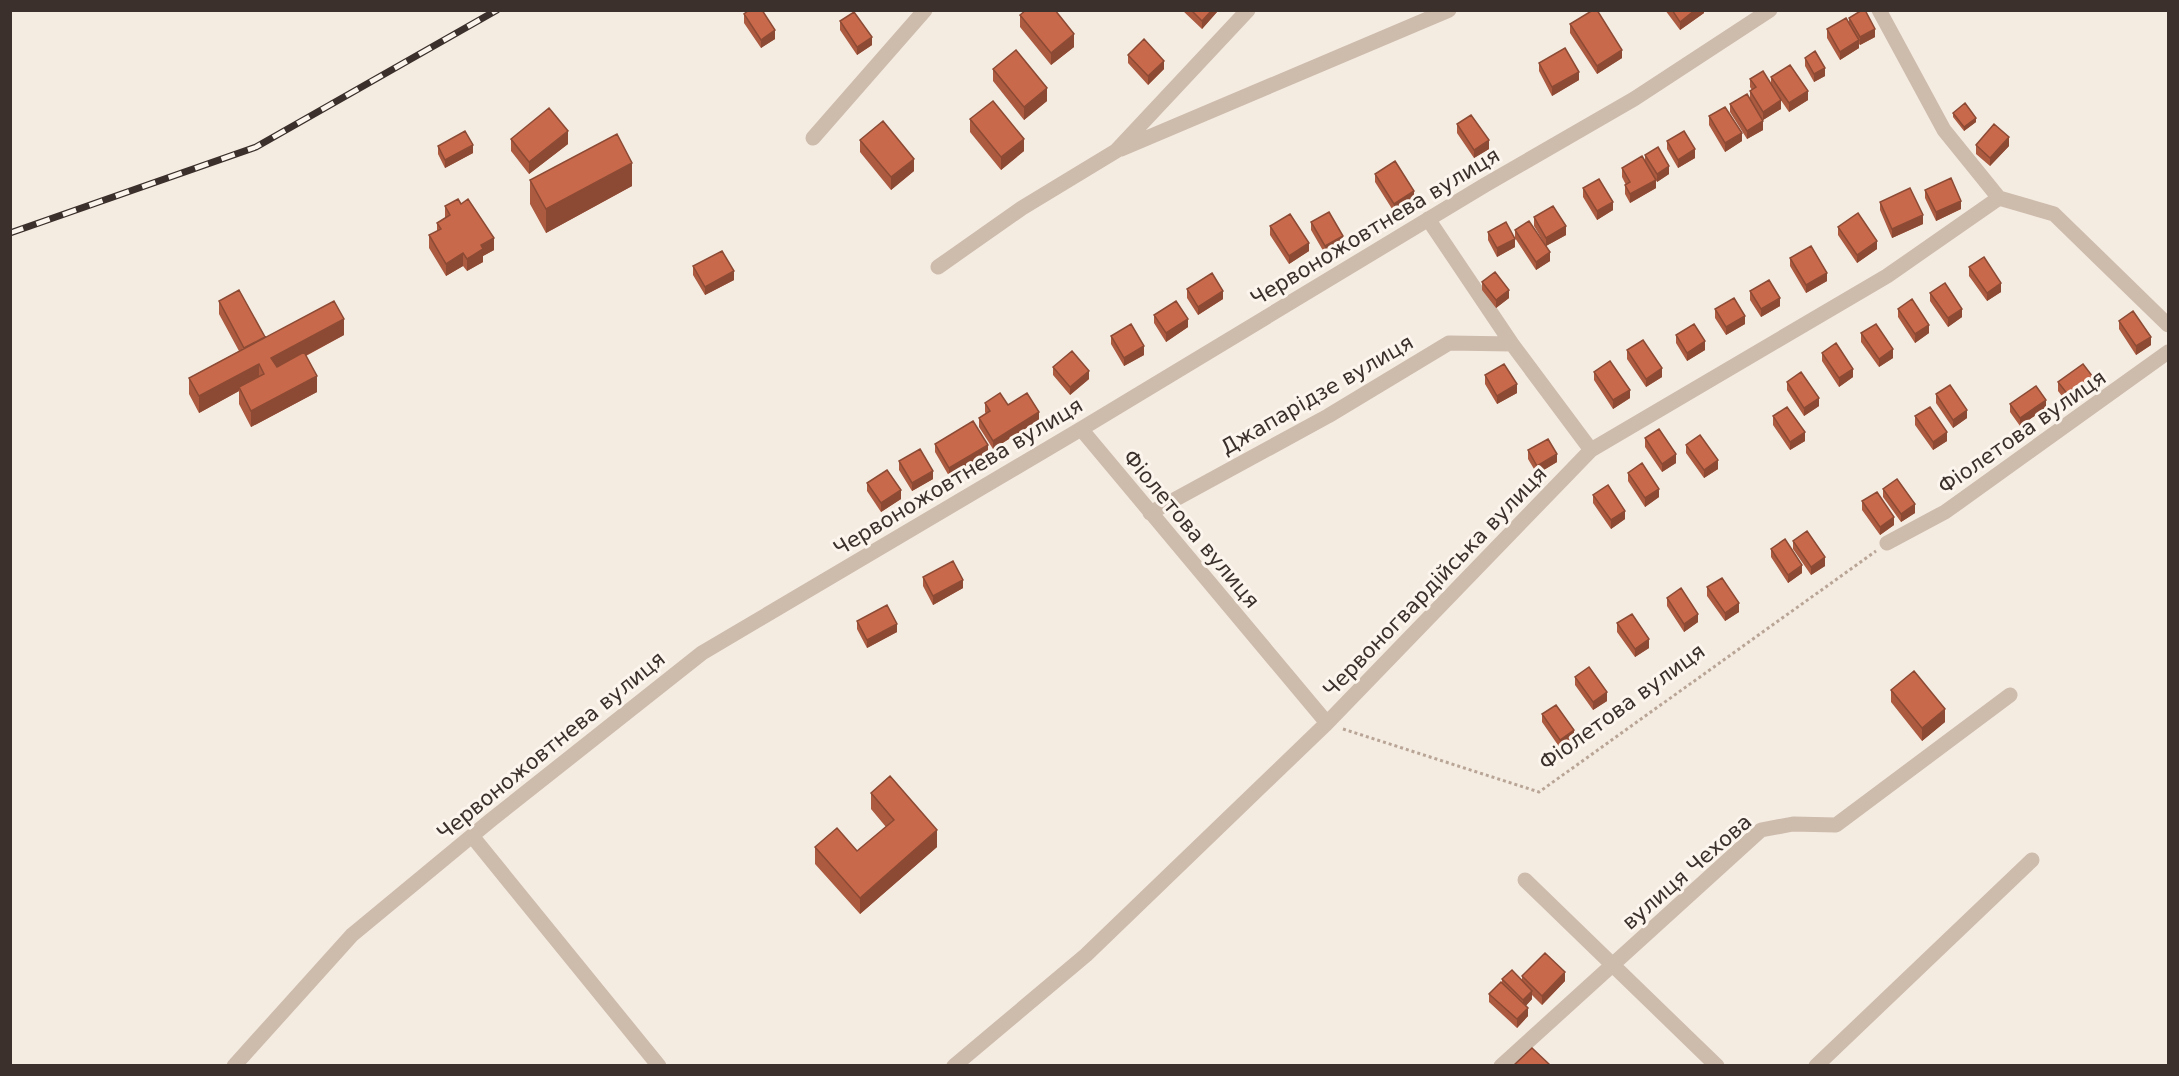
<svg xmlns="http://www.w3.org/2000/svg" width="2179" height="1076" font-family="'DejaVu Sans',sans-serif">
  <rect width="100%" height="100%" fill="#f4ebe1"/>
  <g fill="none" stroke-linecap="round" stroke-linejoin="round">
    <path stroke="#b9a596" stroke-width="3" stroke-dasharray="3 3" stroke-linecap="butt" d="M1343 729 1539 792 1876 551"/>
    <path stroke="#cdbbac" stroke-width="15" d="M1879 10 1944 130 1999 198 2054 214 2168 325
      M813 138 925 10
      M1121 149 1449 10
      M1428 219 1512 344 1591 450
      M938 267 1022 208 1116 151 1248 10
      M1081 429 1327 723
      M1150 513 1328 416 1449 343 1512 344
      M1887 543 1945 512 2168 352
      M472 836 659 1066
      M1525 880 1717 1066
      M234 1066 352 935 491 820 702 653 1081 429 1485 185 1634 99 1770 10
      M954 1066 1086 955 1327 723 1591 450 1887 276 1999 198
      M1501 1066 1761 830 1793 824 1836 825 2010 695
      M1816 1066 2032 860"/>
    <defs>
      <path id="rail" d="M10 233 256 147 497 10"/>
    </defs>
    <use href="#rail" stroke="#3b302b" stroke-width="7"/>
    <use href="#rail" stroke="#fbf5ee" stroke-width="4.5" stroke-dasharray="14" stroke-linecap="butt"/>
  </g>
  <path fill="#ac5a40" d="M1182 10H1217V12L1202 29Z
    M1665 10H1704V13L1680 30Z
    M744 14 775 39 761 48 744 23Z
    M1020 15 1074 47 1051 65 1020 27Z
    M1849 18 1875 37 1860 45 1859 44V48L1840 60 1827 38V29L1849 23Z
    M840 21 872 45 857 55 840 30Z
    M1570 24 1622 58 1597 74 1570 33Z
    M1128 55 1164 69 1148 85 1128 63Z
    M1805 58 1825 76 1814 82 1805 66Z
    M1539 63 1579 80 1552 96 1539 71Z
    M993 69 1047 101 1024 120 993 81Z
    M1771 77 1808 100 1789 112 1778 96 1781 109 1763 120V130L1747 139 1730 112V104L1750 99V91L1752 90 1750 87V79L1771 85Z
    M1953 113 1976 122 1964 131 1953 117Z
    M1709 116 1742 141 1725 152 1709 125Z
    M970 119 1024 151 1001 170 970 132Z
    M1457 124 1489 149 1474 158 1457 133Z
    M511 139 568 144 529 174 511 151Z
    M860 140 914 171 891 190 860 152Z
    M1667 141 1695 158 1678 168 1667 149Z
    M1976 145 2009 146 1990 166 1976 154Z
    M438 146 473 153 445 168 438 154Z
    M1645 155 1669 174 1657 182 1656 180V188L1630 203 1625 194V185H1626L1622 177V168L1645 162Z
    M1375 174 1414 199 1394 212 1375 182Z
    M530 180 632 186 546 233 530 204Z
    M1583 188 1613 210 1597 220 1583 197Z
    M1925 190 1961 209 1936 221 1925 198Z
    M1880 202 1923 224 1892 238 1880 210Z
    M445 206 494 250 483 256V262L467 271 463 266 446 276 429 248V235L437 231V223L445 218Z
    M1534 217 1566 235 1546 246 1550 261 1536 270 1515 238V230L1546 246 1534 226Z
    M1311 222 1343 244 1325 254 1311 230Z
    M1270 226 1309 251 1289 264 1270 235Z
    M1838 227 1877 249 1857 263 1838 235Z
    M1488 232 1515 247 1497 257 1488 240Z
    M1790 258 1827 281 1806 293 1790 266Z
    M693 266 734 280 705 295 693 275Z
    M1969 267 2001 292 1987 301 1969 276Z
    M1482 282 1509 298 1496 308 1482 290Z
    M1187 289 1223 299 1198 315 1187 298Z
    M1750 291 1780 306 1761 317 1750 300Z
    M1930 293 1962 317 1948 327 1930 301Z
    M219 301 265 338 344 335 306 356 317 392 251 427 239 404V391L199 413 189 394V378L239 351 219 314Z
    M1715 309 1745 324 1726 335 1715 318Z
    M1898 309 1929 333 1915 343 1898 317Z
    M1154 315 1188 327 1166 342 1154 323Z
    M2119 321 2151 345 2136 355 2119 329Z
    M1861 333 1893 358 1879 367 1861 342Z
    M1676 335 1705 350 1687 361 1676 343Z
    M1111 336 1144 355 1124 366 1111 344Z
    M1627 350 1662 377 1646 387 1627 359Z
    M1822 353 1853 377 1839 387 1822 361Z
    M1053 367 1089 379 1070 395 1053 375Z
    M1594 372 1630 398 1613 409 1594 380Z
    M1485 375 1517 393 1497 404 1485 384Z
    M1787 382 1819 406 1804 416 1787 390Z
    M2058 382 2093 386 2069 405 2058 391Z
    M1936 394 1967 418 1953 428 1936 403Z
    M985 403 1008 405 1039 420 993 449 979 427V418L986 414 985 412Z
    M2010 404 2046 408 2020 426 2010 412Z
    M1773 416 1805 441 1790 450 1773 425Z
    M1915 416 1947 441 1933 450 1915 425Z
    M1645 438 1676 463 1662 472 1645 447Z
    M935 444 988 453 949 476 935 452Z
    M1686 445 1718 469 1704 478 1686 453Z
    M1528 450 1557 462 1537 474 1528 459Z
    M899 461 933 479 912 491 899 470Z
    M1628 473 1659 497 1645 507 1628 481Z
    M867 483 901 499 881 512 867 491Z
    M1883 489 1915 513 1901 522 1883 497Z
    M1593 495 1625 519 1611 529 1593 503Z
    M1862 501 1894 525 1880 535 1862 510Z
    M1793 541 1825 566 1811 575 1793 549Z
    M1771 549 1802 573 1788 583 1771 557Z
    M923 577 963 588 933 605 923 586Z
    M1707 587 1739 612 1725 621 1707 596Z
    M1667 598 1698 622 1684 632 1667 606Z
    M857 621 897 632 867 648 857 629Z
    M1617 623 1649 648 1635 657 1617 632Z
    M1575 677 1607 701 1593 710 1575 685Z
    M1891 690 1945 722 1922 741 1891 702Z
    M1542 714 1574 738 1560 748 1542 722Z
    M871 793 937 847 860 914 815 864V847L857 851 886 827 871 809Z
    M1522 976 1565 981 1542 1005 1532 995V999L1526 1005 1528 1016 1517 1028 1489 1002V994L1502 983V979L1522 980Z"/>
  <path fill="#8c4a34" d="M1212 10H1217V12L1202 29V21Z
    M1695 10H1704V13L1680 30V22Z
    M1875 29V37L1860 45V37Z
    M775 30V39L761 48V40Z
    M1074 34V47L1051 65V53Z
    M872 37V45L857 55V47Z
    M1859 40V48L1840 60V52Z
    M1622 50V58L1597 74V66Z
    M1164 61V69L1148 85V76Z
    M1825 68V76L1814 82V74Z
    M1579 72V80L1552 96V87Z
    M1047 88V101L1024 120V107Z
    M1808 91V100L1789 112V103Z
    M1781 100V109L1763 120V112Z
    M1976 118V122L1964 131V127Z
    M1763 121V130L1747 139V131Z
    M568 131V144L529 174V162Z
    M1742 133V141L1725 152V143Z
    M2009 137V146L1990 166V158Z
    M1024 139V151L1001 170V157Z
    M1489 140V149L1474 158V150Z
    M473 145V153L445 168V160Z
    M1695 149V158L1678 168V160Z
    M914 159V171L891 190V177Z
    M632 163V186L546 233V209Z
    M1669 166V174L1657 182V174Z
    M1656 180V188L1630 203V194Z
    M1414 191V199L1394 212V204Z
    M1961 201V209L1936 221V212Z
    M1613 202V210L1597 220V211Z
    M1923 215V224L1892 238V229Z
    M1566 226V235L1546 246V238Z
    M1343 236V244L1325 254V246Z
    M494 238V250L483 256V262L467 271V259L481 245Z
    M1515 239V247L1497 257V248Z
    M1877 241V249L1857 263V255Z
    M1309 243V251L1289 264V256Z
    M1550 252V261L1536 270V262Z
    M463 253V266L446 276V264Z
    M734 271V280L705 295V287Z
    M1827 273V281L1806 293V285Z
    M2001 283V292L1987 301V293Z
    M1509 290V298L1496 308V300Z
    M1223 291V299L1198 315V307Z
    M1780 298V306L1761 317V309Z
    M1962 309V317L1948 327V318Z
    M1745 316V324L1726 335V327Z
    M344 319V335L271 374V358Z
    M1188 319V327L1166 342V333Z
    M1929 325V333L1915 343V334Z
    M2151 337V345L2136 355V346Z
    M1705 341V350L1687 361V353Z
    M1144 346V355L1124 366V358Z
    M1893 349V358L1879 367V359Z
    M259 364V381L239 387V391L199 413V396Z
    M1662 368V377L1646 387V379Z
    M1853 369V377L1839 387V378Z
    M1089 371V379L1070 395V387Z
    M317 376V392L251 427V411Z
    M2093 377V386L2069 405V396Z
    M1517 384V393L1497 404V396Z
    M1630 390V398L1613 409V400Z
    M1819 398V406L1804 416V408Z
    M2046 400V408L2020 426V418Z
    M1967 410V418L1953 428V420Z
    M1039 412V420L993 449V441Z
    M1805 432V441L1790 450V442Z
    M1947 432V441L1933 450V442Z
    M988 445V453L949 476V468Z
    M1557 454V462L1537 474V466Z
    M1676 454V463L1662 472V464Z
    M1718 460V469L1704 478V470Z
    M933 471V479L912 491V483Z
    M1659 489V497L1645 507V498Z
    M901 490V499L881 512V503Z
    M1915 504V513L1901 522V514Z
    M1625 511V519L1611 529V520Z
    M1894 517V525L1880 535V527Z
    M1825 557V566L1811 575V567Z
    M1802 565V573L1788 583V575Z
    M963 580V588L933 605V596Z
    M1739 603V612L1725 621V613Z
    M1698 614V622L1684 632V624Z
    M897 624V632L867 648V640Z
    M1649 639V648L1635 657V649Z
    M1607 692V701L1593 710V702Z
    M1945 709V722L1922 741V728Z
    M1574 730V738L1560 748V740Z
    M937 830V847L860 914V898Z
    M1565 972V981L1542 1005V996Z
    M1532 991V999L1523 1009V1000Z
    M1528 1008V1016L1517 1028V1019Z"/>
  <path fill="#c8694b" stroke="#8c4a34" stroke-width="1.5" d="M749 10H762L775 30 761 40 744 14Z
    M1026 10H1055L1074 34 1051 53 1020 15Z
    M1191 10H1212L1202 21Z
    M1593 10H1597L1622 50 1597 66 1570 24Z
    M1672 10H1695L1680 22Z
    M1862 10H1865L1875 29 1860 37 1849 18Z
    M854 12 872 37 857 47 840 21Z
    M1846 18 1859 40 1840 52 1827 29Z
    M1144 39 1164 61 1148 76 1128 55Z
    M1565 48 1579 72 1552 87 1539 63Z
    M1016 50 1047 88 1024 107 993 69Z
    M1815 51 1825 68 1814 74 1805 58Z
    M1790 65 1808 91 1789 103 1771 77Z
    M1763 71 1781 100 1763 112 1750 91 1756 87 1750 79Z
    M1747 94 1763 121 1747 131 1730 104Z
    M993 101 1024 139 1001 157 970 119Z
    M1965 103 1976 118 1964 127 1953 113Z
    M1725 107 1742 133 1725 143 1709 116Z
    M549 108 568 131 529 162 511 139Z
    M1471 115 1489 140 1474 150 1457 124Z
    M883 121 914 159 891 177 860 140Z
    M1994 124 2009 137 1990 158 1976 145Z
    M465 131 473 145 445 160 438 146Z
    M1684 131 1695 149 1678 160 1667 141Z
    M617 134 632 163 546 209 530 180Z
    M1658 147 1669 166 1657 174 1645 155Z
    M1642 156 1656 180 1630 194 1625 185 1630 182 1622 168Z
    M1395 161 1414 191 1394 204 1375 174Z
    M1951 178 1961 201 1936 212 1925 190Z
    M1599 179 1613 202 1597 211 1583 188Z
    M1910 188 1923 215 1892 229 1880 202Z
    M458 199 461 204 468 199 494 238 481 245 483 249 467 259 463 253 446 264 429 235 441 229 437 223 450 215 445 206Z
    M1553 206 1566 226 1546 238 1534 217Z
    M1329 212 1343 236 1325 246 1311 222Z
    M1858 213 1877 241 1857 255 1838 227Z
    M1290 214 1309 243 1289 256 1270 226Z
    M1529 221 1550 252 1536 262 1515 230Z
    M1506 222 1515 239 1497 248 1488 232Z
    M1811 246 1827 273 1806 285 1790 258Z
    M722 251 734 271 705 287 693 266Z
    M1984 257 2001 283 1987 293 1969 267Z
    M1495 272 1509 290 1496 300 1482 282Z
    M1212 273 1223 291 1198 307 1187 289Z
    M1769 280 1780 298 1761 309 1750 291Z
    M1945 283 1962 309 1948 318 1930 293Z
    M239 290 265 337 244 348 219 301Z
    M1734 298 1745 316 1726 327 1715 309Z
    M1912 299 1929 325 1915 334 1898 309Z
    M334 301 344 319 271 358 277 367 304 352 317 376 251 411 239 387 264 374 259 364 199 396 189 378Z
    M1176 301 1188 319 1166 333 1154 315Z
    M2133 311 2151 337 2136 346 2119 321Z
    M1131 324 1144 346 1124 358 1111 336Z
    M1694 324 1705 341 1687 353 1676 335Z
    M1876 324 1893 349 1879 359 1861 333Z
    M1643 340 1662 368 1646 379 1627 350Z
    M1836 343 1853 369 1839 378 1822 353Z
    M1072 351 1089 371 1070 387 1053 367Z
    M1610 361 1630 390 1613 400 1594 372Z
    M1504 364 1517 384 1497 396 1485 375Z
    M2083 364 2093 377 2069 396 2058 382Z
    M1801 372 1819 398 1804 408 1787 382Z
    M1950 385 1967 410 1953 420 1936 394Z
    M2036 386 2046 400 2020 418 2010 404Z
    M1000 393 1008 405 1027 393 1039 412 993 441 979 418 990 411 985 403Z
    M1787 407 1805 432 1790 442 1773 416Z
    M1930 407 1947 432 1933 442 1915 416Z
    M973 421 988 445 949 468 935 444Z
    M1659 429 1676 454 1662 464 1645 438Z
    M1700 435 1718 460 1704 470 1686 445Z
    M1548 439 1557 454 1537 466 1528 450Z
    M920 449 933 471 912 483 899 461Z
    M1642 463 1659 489 1645 498 1628 473Z
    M887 470 901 490 881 503 867 483Z
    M1897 479 1915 504 1901 514 1883 489Z
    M1608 485 1625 511 1611 520 1593 495Z
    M1877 492 1894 517 1880 527 1862 501Z
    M1807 531 1825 557 1811 567 1793 541Z
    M1785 539 1802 565 1788 575 1771 549Z
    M953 561 963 580 933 596 923 577Z
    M1722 578 1739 603 1725 613 1707 587Z
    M1681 588 1698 614 1684 624 1667 598Z
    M887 605 897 624 867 640 857 621Z
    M1632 614 1649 639 1635 649 1617 623Z
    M1589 667 1607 692 1593 702 1575 677Z
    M1914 671 1945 709 1922 728 1891 690Z
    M1556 705 1574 730 1560 740 1542 714Z
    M890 776 937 830 860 898 815 847 837 828 857 851 894 820 871 793Z
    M1545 953 1565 972 1542 996 1522 976Z
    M1512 970 1532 991 1523 1000 1502 979Z
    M1501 982 1528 1008 1517 1019 1489 994Z
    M1532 1048 1550 1065H1514Z"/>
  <g text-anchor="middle" stroke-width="6" stroke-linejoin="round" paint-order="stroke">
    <g font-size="21" fill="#3b302b" stroke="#fbf5ee">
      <text transform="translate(1375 227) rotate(-31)" y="7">Червоножовтнева вулиця</text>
      <text transform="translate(1317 395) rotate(-30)" y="7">Джапарідзе вулиця</text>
      <text transform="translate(2022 432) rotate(-35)" y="7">Фіолетова вулиця</text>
      <text transform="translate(958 477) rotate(-31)" y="7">Червоножовтнева вулиця</text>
      <text transform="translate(1191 529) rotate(50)" y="7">Фіолетова вулиця</text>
      <text transform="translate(1435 582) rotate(-46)" y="7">Червоногвардійська вулиця</text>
      <text transform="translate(1622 707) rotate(-36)" y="7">Фіолетова вулиця</text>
      <text transform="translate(551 746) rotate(-39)" y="7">Червоножовтнева вулиця</text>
      <text transform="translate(1687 872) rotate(-41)" y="7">вулиця Чехова</text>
    </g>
  </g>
  <rect width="2179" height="1076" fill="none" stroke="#3b302b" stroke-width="24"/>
</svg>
